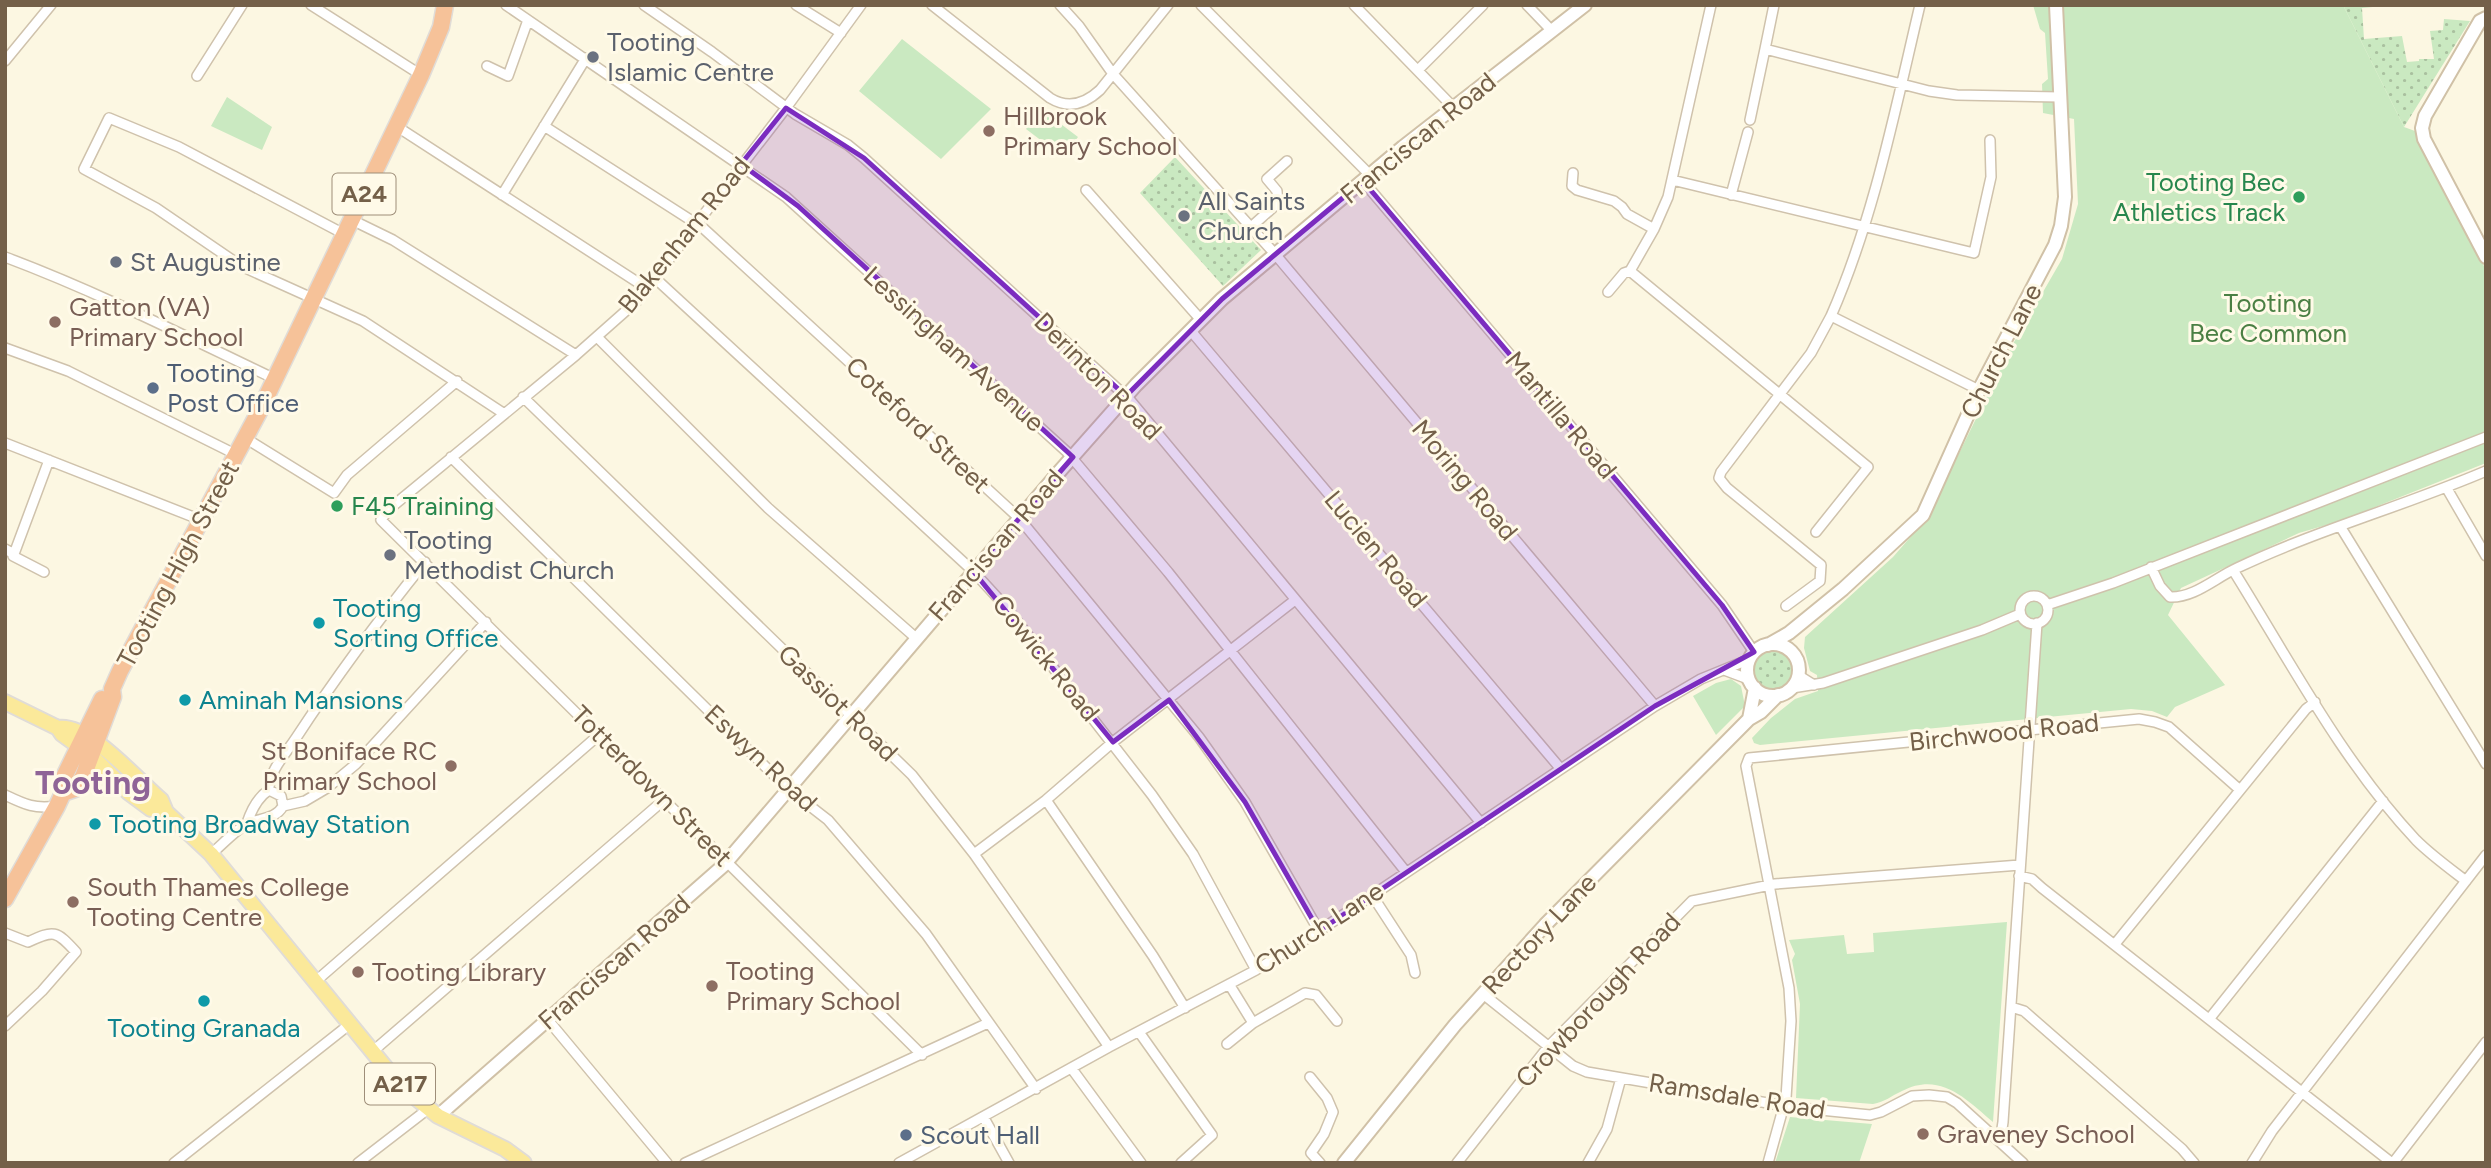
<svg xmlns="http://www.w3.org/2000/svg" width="2491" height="1168" font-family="Figtree,sans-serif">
  <defs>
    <pattern id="grass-dots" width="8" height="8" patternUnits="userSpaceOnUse" patternTransform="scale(1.75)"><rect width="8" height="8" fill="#cae9c1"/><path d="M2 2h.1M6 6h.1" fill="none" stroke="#a9c09f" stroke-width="1.8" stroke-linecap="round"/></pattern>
  </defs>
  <rect width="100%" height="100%" fill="#fcf7e2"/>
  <path fill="url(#grass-dots)" d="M2343 5H2394L2362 8 2364 39 2402 36 2407 62 2419 61V59H2434L2430 31 2443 30 2444 19 2470 21 2404 127Z
    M1175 157 1261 250 1223 286 1140 193Z
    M1753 669a20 20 0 1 1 40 0a20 20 0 1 1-40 0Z"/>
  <path fill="#cae9c1" d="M2033 5H2343L2404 127 2415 131 2486 270V463L2340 521 2299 533 2181 588 2168 615 2225 685 2175 707 2167 717 2152 711 2131 709 1760 745 1754 743 1752 738 1771 718 1795 699 1818 691 1817 675 1810 671 1804 648 1805 637 1893 557 1928 517 2010 349 2062 259 2078 204 2074 119 2043 113 2042 84 2048 79 2045 33 2040 29Z
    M902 39 991 109 941 159 859 91Z
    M227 97 272 127 262 150 211 126Z
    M1041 109 1078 137 1063 157 1026 129Z
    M1731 679 1741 686 1745 706 1716 735 1693 696 1716 683Z
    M2007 922 1993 1122C1966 1099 1940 1071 1902 1091 1891 1096 1885 1102 1873 1104L1796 1098 1800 1004 1792 960 1795 954 1789 940 1844 935 1847 954 1874 952 1873 933Z
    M1790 1117 1872 1124 1859 1163H1775Z"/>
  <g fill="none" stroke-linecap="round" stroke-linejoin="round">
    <defs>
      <path id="street" d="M311 5 421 75
        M506 5 786 197 1067 452 1168 572 1406 872
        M644 5 712 52 795 114 848 145 864 158 1130 400 1481 823
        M796 5 841 33
        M861 5 786 108 637 301 576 355 388 510 381 520 922 1055
        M932 5 1050 98C1068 109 1085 104 1100 90L1168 5
        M1060 5 1079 26 1113 74 1275 254 1655 706
        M1201 5 1370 175
        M1354 5 1454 108
        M1527 5 1552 31
        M1765 49 1774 5
        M5 61 51 5
        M487 66 508 76 528 20
        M1418 70 1483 5
        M197 76 242 5
        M1750 120 1765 49 1929 91 1957 95 2060 97
        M396 126 648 289
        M544 126 703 228 1019 518 1199 737 1245 802 1319 931
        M1573 173 1572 186 1577 190 1614 201 1622 207 1627 214 1654 229
        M1672 180 1974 253 1991 177 1990 140
        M1363 181 1722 605 1754 652
        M1086 190 1201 320
        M502 195 586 58
        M1731 195 1748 132
        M352 220 393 240 576 355
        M1251 227 1278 203 1277 191 1267 179 1287 161
        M344 234 179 147 109 118 84 169 156 208 241 266 363 321 503 413
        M5 257C98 292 185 336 275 379
        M1630 271 1868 467 1816 532
        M656 279 973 571 1006 607 1152 795 1193 854 1256 970
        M1608 292 1624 273 1630 271 1654 229 1668 197 1711 5
        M1831 316C1874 218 1895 110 1920 5
        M1191 331 1560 768
        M597 337 768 508 916 638
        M5 348 68 371 237 455
        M523 397 912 775 974 854 1109 1047
        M245 438 334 493 347 475 457 381
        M5 443 201 520
        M451 457 788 789 828 820 926 934 1036 1089
        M2446 487 2486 556
        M2340 526 2486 764
        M5 549 14 554 49 460
        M14 554 13 556 44 572
        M2151 567 2160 586 2170 597C2194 598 2215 578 2237 568 2317 530 2404 506 2486 471
        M2233 570C2290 661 2342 761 2416 840 2431 855 2449 868 2466 881
        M2020 610a14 14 0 1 1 28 0a14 14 0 1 1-28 0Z
        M2047 605 2113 583 2486 437
        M1786 606 1820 581 1821 565 1727 488 1719 478 1721 472 1811 353 1831 316 1979 390
        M1724 670 1748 679
        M1798 675 1814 685
        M1792 688 1823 683 1982 630 2020 614
        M269 790 281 796 283 806
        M5 795C26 805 34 809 57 806
        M1046 800 1153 956 1185 1008
        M247 823C251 811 258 797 269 790 268 772 287 752 296 738 336 677 379 619 425 562
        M211 854C221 846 238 827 249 823 261 818 276 819 283 806L305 801 327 788 356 764 486 622
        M974 854 1046 800 1113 742 1295 600
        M2019 876 2032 879 2042 888 2392 1163
        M1372 895 1411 955 1415 973
        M5 933 28 942C54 930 56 930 76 952L42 991 5 1026
        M2115 944 2306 709 2315 702
        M316 981 600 734
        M1229 984 1253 1023
        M1483 994 1573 1066 1587 1072 1791 1107 1870 1115 1881 1112 1912 1096 1929 1095 1947 1097 1957 1103 2023 1163
        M2011 1007 2024 1011 2182 1149 2194 1163
        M2210 1018 2383 801
        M548 1020 667 1163
        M1139 1032 1212 1135 1181 1163
        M1227 1044 1253 1023 1305 993 1316 995 1337 1021
        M372 1052 665 799
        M1072 1069 1141 1163
        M1310 1077 1327 1098 1333 1112 1324 1134 1311 1153 1320 1163
        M984 1118 1009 1163
        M1998 1140 2001 1135 2003 1122 2037 623
        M174 1163 350 1024
        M358 1163 428 1109
        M685 1163 988 1023
        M899 1163 1109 1047 1256 970 1319 931 1655 706 1701 679 1750 659
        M1457 1163 1548 1047 1692 901 1775 884 2020 865
        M1588 1163 1607 1129 1621 1078
        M1768 1163 1786 1098 1791 1021 1789 988 1746 766 1749 758 2139 719 2155 722 2169 727 2240 790
        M2252 1163 2272 1131 2486 855
        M2393 1163 2486 1042"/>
      <path id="secondary" d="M2486 18 2480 21 2425 116 2422 128 2424 139 2486 257
        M1747 670a26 26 0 1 1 52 0a26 26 0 1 1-52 0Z
        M1768 645 1789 633 1843 589 1923 515 1979 390 2055 245 2061 226 2065 197 2056 5
        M1749 719 1755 688
        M438 1116 723 866 1059 472 1136 385 1222 299 1403 147 1585 5
        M1344 1163 1455 1025 1545 925 1749 719 1761 712 1778 695"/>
      <path id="primary" d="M5 702 58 728 62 734 91 755 128 792 151 809 166 812
        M58 728C89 723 137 780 161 800L166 812 211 854 399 1084 438 1116 505 1149 524 1163"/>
      <path id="highway" d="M63 793 75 789 83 777 113 697 112 689 120 671 259 412 421 75 441 27 445 5
        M5 899 57 806 63 793 62 781 102 699"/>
    </defs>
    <use href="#street" stroke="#cfc2ac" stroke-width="12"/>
    <use href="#secondary" stroke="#d0c1a7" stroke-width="16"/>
    <use href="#primary" stroke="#e0dcd7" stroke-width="18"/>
    <use href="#highway" stroke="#e0dcd7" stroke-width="19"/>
    <use href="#street" stroke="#fff" stroke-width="9"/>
    <use href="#secondary" stroke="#fff" stroke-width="12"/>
    <use href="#primary" stroke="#fbe99a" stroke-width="14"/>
    <use href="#highway" stroke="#f6c299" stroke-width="16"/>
  </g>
  <path fill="#7b2cbf" fill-opacity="0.2" stroke="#7b2cbf" stroke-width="5" stroke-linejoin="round" d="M786 108 864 158 1126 396 1222 299 1363 181 1722 605 1754 652 1655 706 1319 931 1245 802 1169 700 1113 742 973 571 1073 457 798 206 741 164Z"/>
  <g fill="#6b7280" stroke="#fffae8" stroke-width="2.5">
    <circle cx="593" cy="57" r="7"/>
    <circle cx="1184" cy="216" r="7"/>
    <circle cx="116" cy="262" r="7"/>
    <circle cx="390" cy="555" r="7"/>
  </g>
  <g fill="#8d6e63" stroke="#fffae8" stroke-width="2.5">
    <circle cx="989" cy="131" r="7"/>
    <circle cx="55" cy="322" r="7"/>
    <circle cx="451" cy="766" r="7"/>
    <circle cx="73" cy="902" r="7"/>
    <circle cx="358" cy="972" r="7"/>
    <circle cx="712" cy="986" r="7"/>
    <circle cx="1923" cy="1134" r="7"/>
  </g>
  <g fill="#2e9e5b" stroke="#fffae8" stroke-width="2.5">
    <circle cx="2299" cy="197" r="7"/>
    <circle cx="337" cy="506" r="7"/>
  </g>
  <g fill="#5c6f8a" stroke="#fffae8" stroke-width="2.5">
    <circle cx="153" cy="388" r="7"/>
    <circle cx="906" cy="1135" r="7"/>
  </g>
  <g fill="#0f9aa8" stroke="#fffae8" stroke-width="2.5">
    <circle cx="319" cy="623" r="7"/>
    <circle cx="185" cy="700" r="7"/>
    <circle cx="95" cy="824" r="7"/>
    <circle cx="204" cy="1001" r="7"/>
  </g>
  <g text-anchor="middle" stroke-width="6" stroke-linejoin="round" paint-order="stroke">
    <g fill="#fffae8" stroke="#9e8e79" stroke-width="2">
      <rect x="332.5" y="173.5" width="63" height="41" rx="5"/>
      <rect x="365" y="1063.5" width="70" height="41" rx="5"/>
    </g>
    <g font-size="24" font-weight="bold" fill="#746049">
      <text x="364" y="202">A24</text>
      <text x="400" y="1092">A217</text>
    </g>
    <g font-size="26" fill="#5b616d" stroke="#fffae8" text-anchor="start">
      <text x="607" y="51">Tooting<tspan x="607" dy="30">Islamic Centre</tspan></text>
      <text x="1198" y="210">All Saints<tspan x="1198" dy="30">Church</tspan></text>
      <text x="130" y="271">St Augustine</text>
      <text x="404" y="549">Tooting<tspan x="404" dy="30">Methodist Church</tspan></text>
    </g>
    <g font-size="26" fill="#785e54" stroke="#fffae8" text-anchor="start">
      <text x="1003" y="125">Hillbrook<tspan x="1003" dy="30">Primary School</tspan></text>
      <text x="69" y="316">Gatton (VA)<tspan x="69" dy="30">Primary School</tspan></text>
      <text x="437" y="760" text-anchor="end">St Boniface RC<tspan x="437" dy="30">Primary School</tspan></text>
      <text x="87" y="896">South Thames College<tspan x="87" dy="30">Tooting Centre</tspan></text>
      <text x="726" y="980">Tooting<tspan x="726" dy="30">Primary School</tspan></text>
      <text x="372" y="981">Tooting Library</text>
      <text x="1937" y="1143">Graveney School</text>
    </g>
    <g font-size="26" fill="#746049" stroke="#fffae8">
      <text transform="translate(1418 138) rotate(-39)" y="9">Franciscan Road</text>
      <text transform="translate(684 235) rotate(-51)" y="9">Blakenham Road</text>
      <text transform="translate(954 349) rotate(42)" y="9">Lessingham Avenue</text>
      <text transform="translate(2001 351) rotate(-63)" y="9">Church Lane</text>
      <text transform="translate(1098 376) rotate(45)" y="9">Derinton Road</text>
      <text transform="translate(1561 415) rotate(50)" y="9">Mantilla Road</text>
      <text transform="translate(918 425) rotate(43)" y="9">Coteford Street</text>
      <text transform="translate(1465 480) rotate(50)" y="9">Moring Road</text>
      <text transform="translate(996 545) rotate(-49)" y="9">Franciscan Road</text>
      <text transform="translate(1376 549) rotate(50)" y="9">Lucien Road</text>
      <text transform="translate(178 564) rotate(-62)" y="9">Tooting High Street</text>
      <text transform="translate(1046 658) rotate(51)" y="9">Cowick Road</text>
      <text transform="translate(838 703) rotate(44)" y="9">Gassiot Road</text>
      <text transform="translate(2004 732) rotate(-6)" y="9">Birchwood Road</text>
      <text transform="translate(761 758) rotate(43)" y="9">Eswyn Road</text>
      <text transform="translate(652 786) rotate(45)" y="9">Totterdown Street</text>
      <text transform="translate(1319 928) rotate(-33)" y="9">Church Lane</text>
      <text transform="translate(1539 934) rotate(-47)" y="9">Rectory Lane</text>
      <text transform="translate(614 962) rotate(-41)" y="9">Franciscan Road</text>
      <text transform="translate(1598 1000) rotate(-47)" y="9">Crowborough Road</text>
      <text transform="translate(1737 1096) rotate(9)" y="9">Ramsdale Road</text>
    </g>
    <g font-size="26" fill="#27864d" stroke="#fffae8" text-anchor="end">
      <text x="2285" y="191">Tooting Bec<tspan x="2285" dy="30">Athletics Track</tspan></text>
      <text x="351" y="515" text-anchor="start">F45 Training</text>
    </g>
    <g font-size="26" fill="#4a7f43" stroke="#fffae8">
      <text x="2268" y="312">Tooting<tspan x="2268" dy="30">Bec Common</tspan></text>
    </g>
    <g font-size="26" fill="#4e5e75" stroke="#fffae8" text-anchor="start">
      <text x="167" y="382">Tooting<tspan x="167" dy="30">Post Office</tspan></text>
      <text x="920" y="1144">Scout Hall</text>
    </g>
    <g font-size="26" fill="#0d838f" stroke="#fffae8" text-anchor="start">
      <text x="333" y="617">Tooting<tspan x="333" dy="30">Sorting Office</tspan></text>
      <text x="199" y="709">Aminah Mansions</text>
      <text x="109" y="833">Tooting Broadway Station</text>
      <text x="204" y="1037" text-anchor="middle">Tooting Granada</text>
    </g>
    <g font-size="33" font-weight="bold" fill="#8f6497" stroke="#fffae8">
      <text x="93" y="794">Tooting</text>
    </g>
  </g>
  <rect width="2491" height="1168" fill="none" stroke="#746049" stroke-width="14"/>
</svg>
